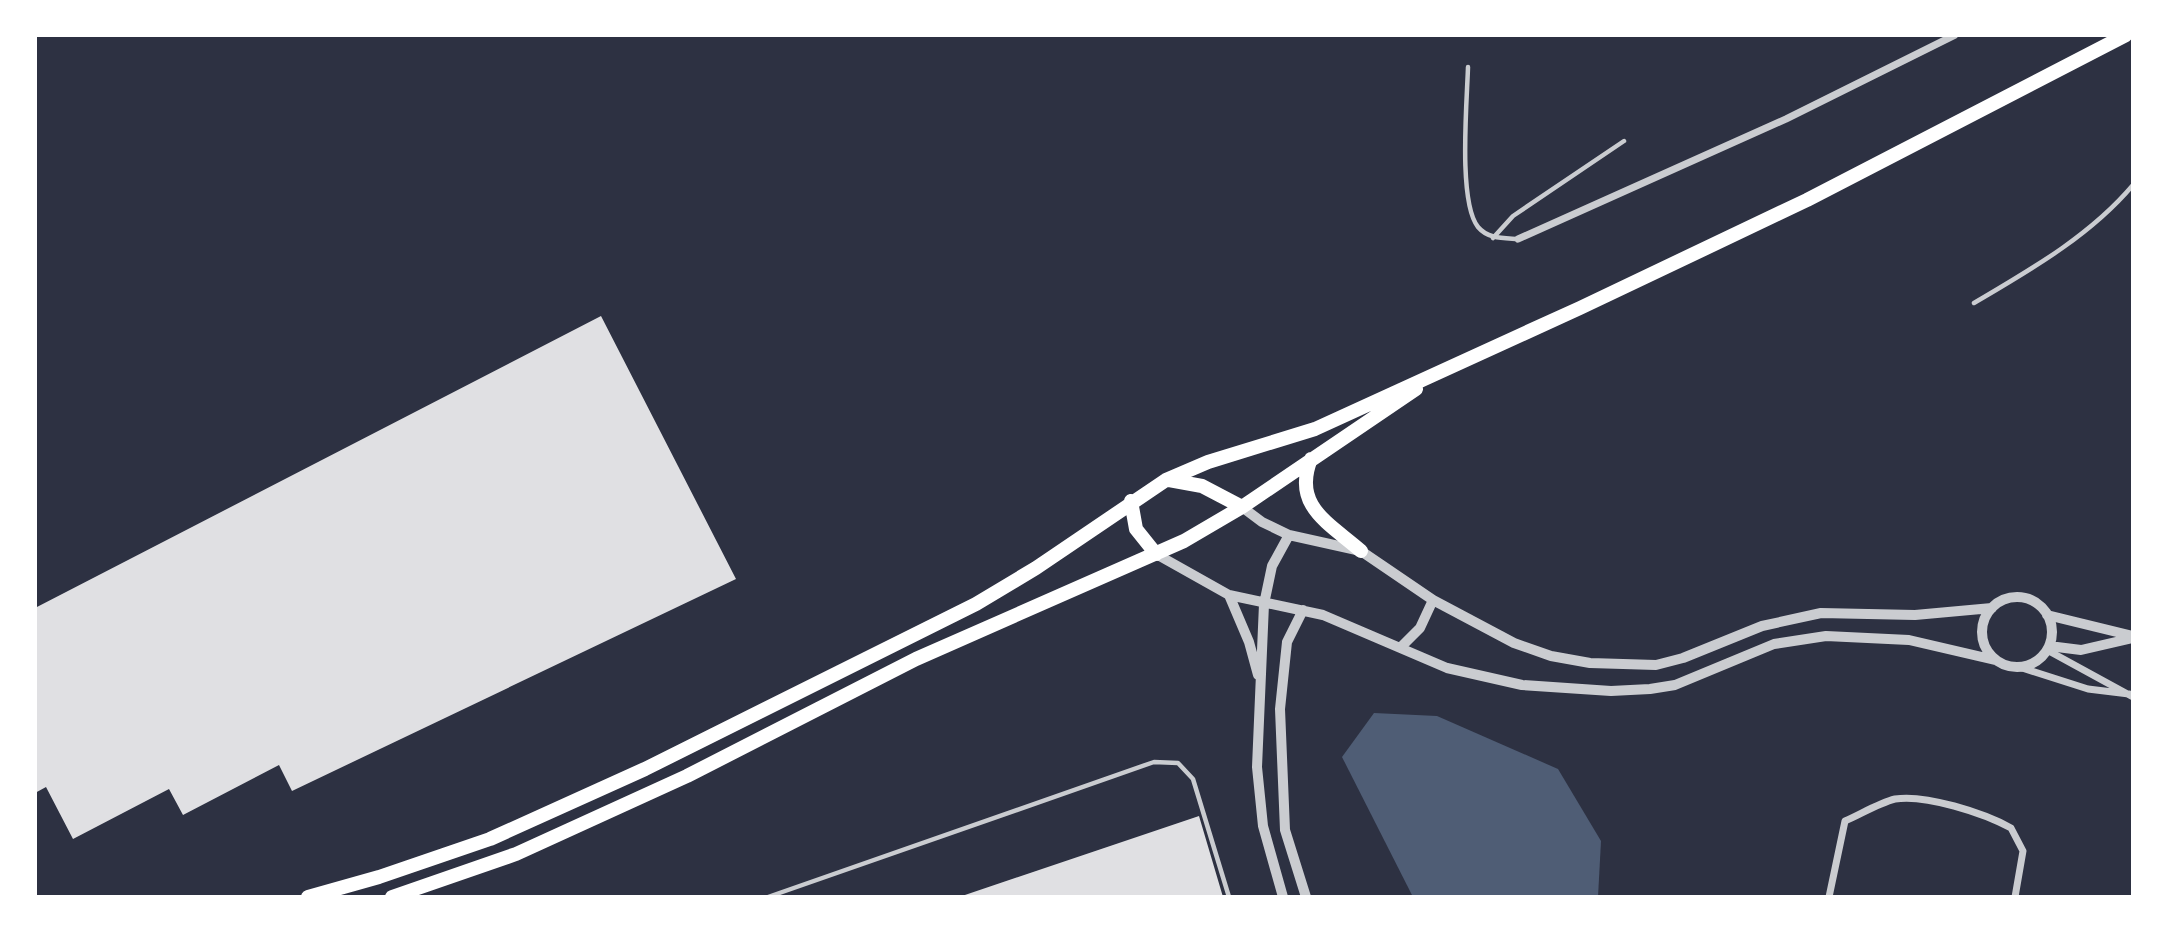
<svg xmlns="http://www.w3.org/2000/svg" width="2168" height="932" font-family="Raleway,sans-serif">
  <rect width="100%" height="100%" fill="#2d3142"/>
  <path fill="#4f5d75" d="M1374 713 1437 716 1558 769 1601 841 1598 897H1413L1342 757Z"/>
  <path fill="#e0e0e3" d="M601 316 736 579 292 791 279 765 183 815 169 789 73 839 46 787 35 793V608Z
    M1199 816 1223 897H959Z"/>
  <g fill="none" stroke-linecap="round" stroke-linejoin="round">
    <path stroke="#caccd0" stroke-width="4.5" d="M1468 67C1467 102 1458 202 1478 227 1488 239 1503 238 1518 239
      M1493 238 1513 216 1624 141
      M1974 303C2030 270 2090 236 2133 185
      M768 897 1154 762 1178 763 1193 779 1229 897"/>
    <path stroke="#caccd0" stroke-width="7" d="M1518 239 1786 119 1955 35
      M2047 650 2133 697
      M2019 667 2088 689 2129 694
      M1829 897 1845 821C1861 814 1879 803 1895 799 1925 794 1984 813 2011 828L2023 851 2015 897"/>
    <path stroke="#caccd0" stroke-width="10" d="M1242 507 1262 522 1289 535 1361 551 1433 600 1514 643 1551 656 1590 663 1656 665 1683 658 1762 626 1821 613 1915 615 1992 608
      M1156 554 1229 595 1323 615 1447 668 1522 685 1611 691 1650 689 1675 685 1774 644 1826 636 1909 640 1995 660
      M1229 595 1249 642 1258 675
      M1982 632a35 35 0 1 1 70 0a35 35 0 1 1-70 0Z
      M1303 610 1287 642 1280 709 1285 830 1306 897
      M2047 615 2133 636
      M2049 646 2081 650 2133 638
      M1400 648 1420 628 1433 600
      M1283 897 1263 826 1257 767 1264 604 1272 566 1289 535"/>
    <path stroke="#fff" stroke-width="14" d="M1311 459C1292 506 1329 523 1361 551
      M1169 480 1202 486 1242 507
      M1131 501 1136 529 1156 554
      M308 897 379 877 490 839 645 769 976 604 1036 568 1166 480 1208 462 1315 429 1580 308 1807 200 2126 35
      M392 897 516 854 687 776 916 659 1184 541 1242 507 1416 389"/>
  </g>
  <rect width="2168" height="932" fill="none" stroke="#ffffff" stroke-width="74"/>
</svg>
